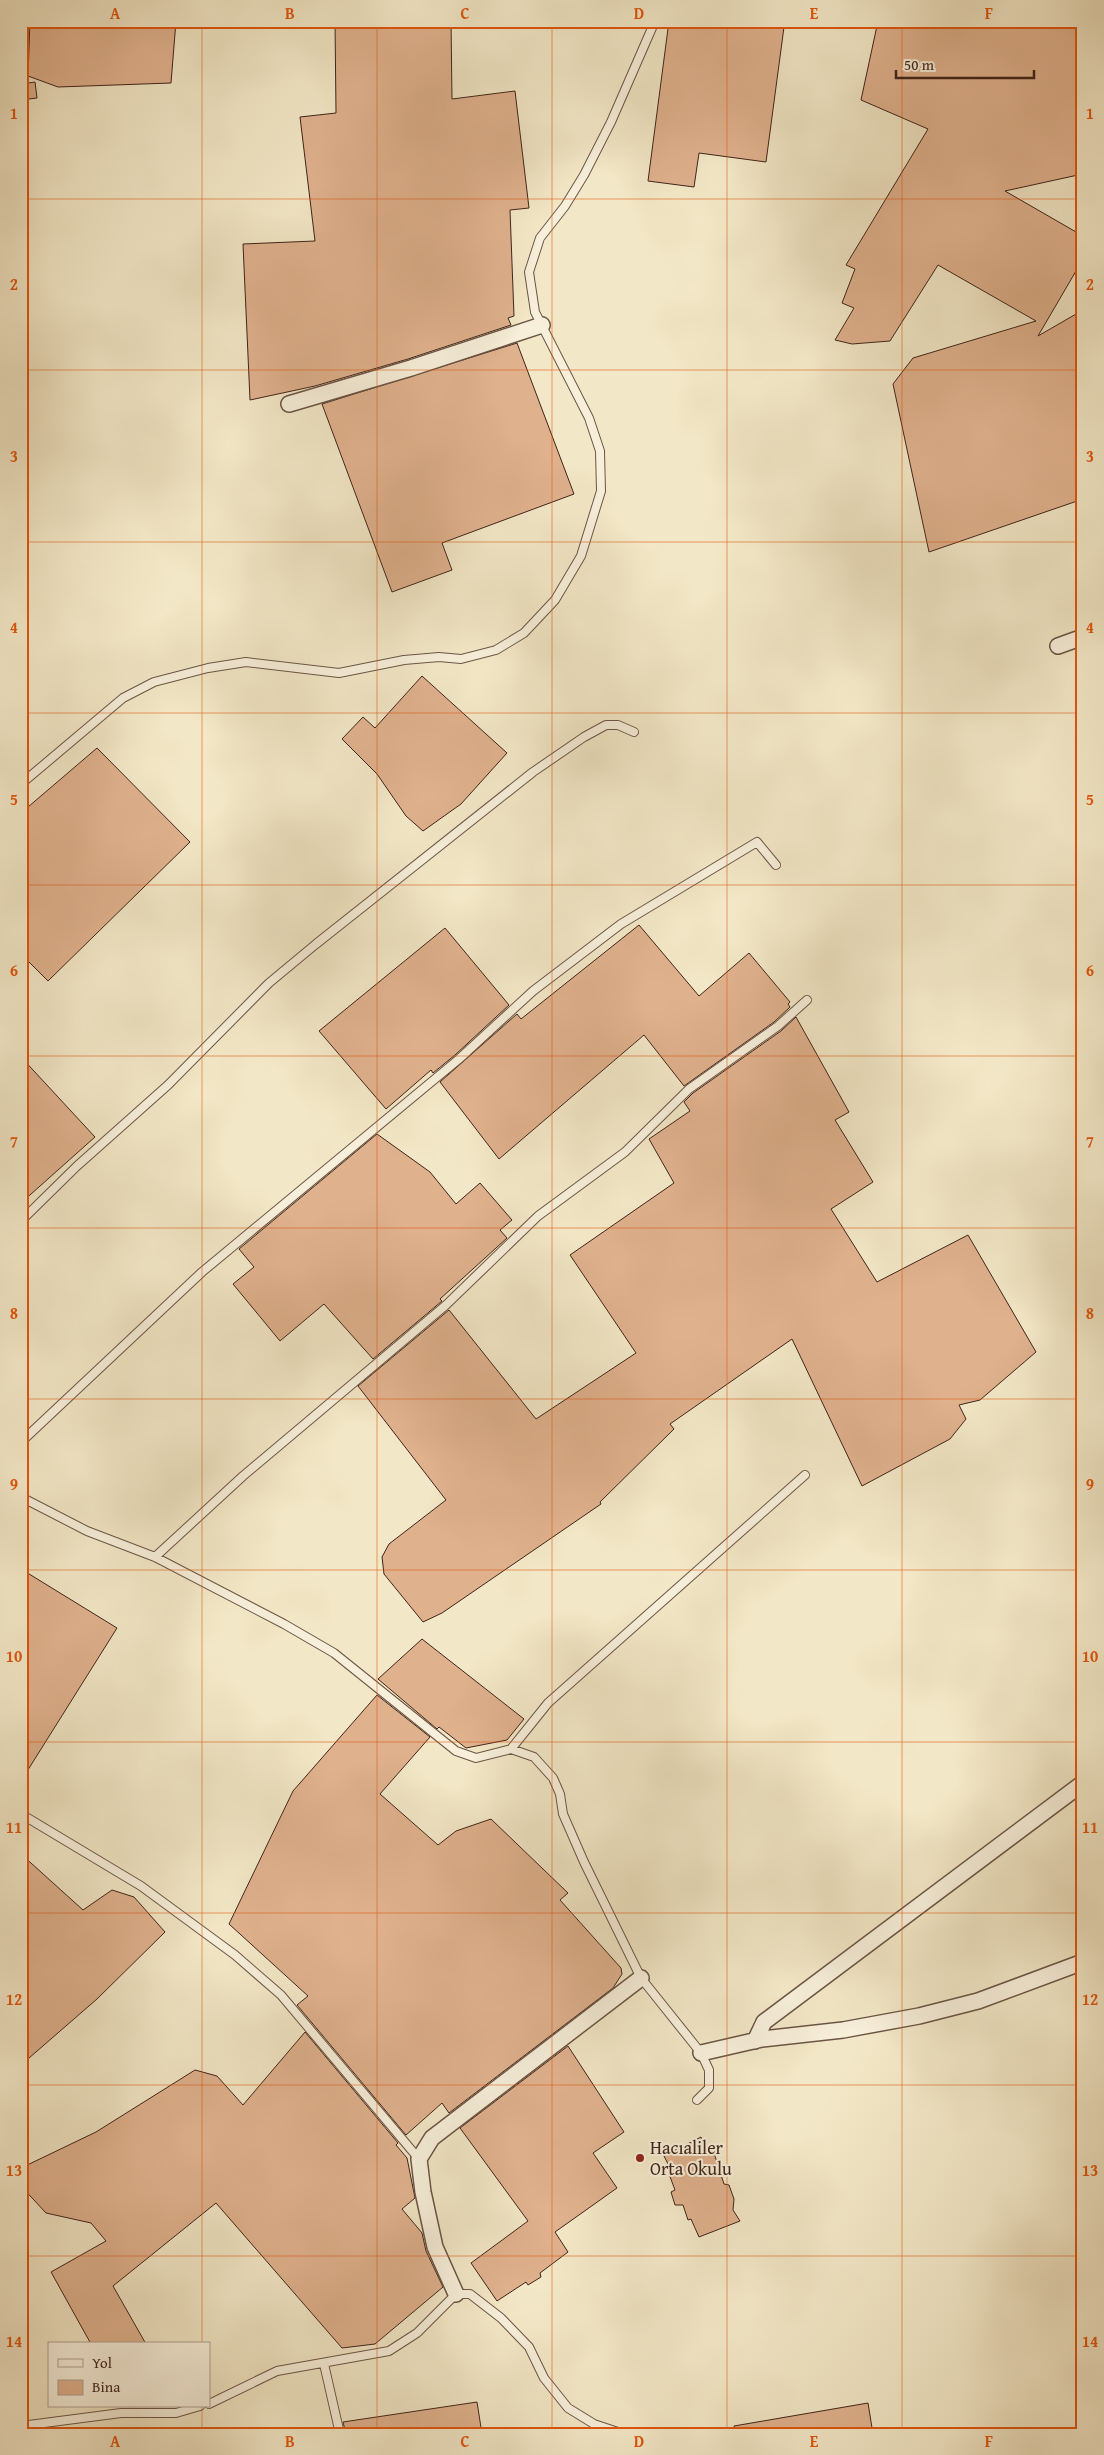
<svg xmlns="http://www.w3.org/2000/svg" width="1104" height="2455" font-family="'Gentium Book Plus',serif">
  <rect width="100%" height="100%" fill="#f2e7c6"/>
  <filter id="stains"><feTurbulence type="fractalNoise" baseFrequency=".004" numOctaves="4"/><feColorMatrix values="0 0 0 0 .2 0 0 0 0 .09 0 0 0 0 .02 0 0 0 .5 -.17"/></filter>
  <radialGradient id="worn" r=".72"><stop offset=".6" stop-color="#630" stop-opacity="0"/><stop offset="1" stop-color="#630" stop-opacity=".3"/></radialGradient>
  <path fill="#dfb18d" stroke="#40241a" d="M30 21H176L171 83 58 87 28 76Z
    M335 21H451L452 99 515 91 529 208 510 210 514 316 508 318 511 325 408 359 315 386 250 400 243 244 315 241 300 117 336 113Z
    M669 21 723 23 724 21H743L784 27 766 162 699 153 694 187 648 181Z
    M878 21H1083V171L1078 175 1005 191 1083 236V259L1038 336 1083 310V499L929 552 893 384 913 358 1036 321 938 265 890 341 852 344 835 340 854 308 842 303 855 269 846 265 928 129 861 100Z
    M35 82 37 98 21 100V84Z
    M517 343 574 494 442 543 452 570 392 592 322 404Z
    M422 676 507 753 461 804 423 831 406 816 377 774 342 739 363 717 375 728Z
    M97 748 190 842 48 981 21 954V813Z
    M639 925 699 996 749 953 790 1002 788 1004 790 1007 774 1022 684 1086 644 1035 499 1159 440 1082 517 1014 521 1019Z
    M445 928 509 1005 455 1055 433 1073 431 1070 386 1109 319 1031Z
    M796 1017 849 1112 835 1120 873 1182 831 1209 877 1282 968 1235 1036 1352 980 1400 959 1405 966 1419 950 1439 862 1486 792 1339 670 1424 674 1429 600 1502 601 1504 442 1613 423 1622 384 1574 382 1557 389 1544 446 1500 358 1386 449 1310 536 1419 636 1353 570 1255 674 1183 649 1139 690 1111 684 1102 693 1093 781 1031Z
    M21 1057 95 1137 21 1203Z
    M377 1134 430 1172 456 1204 480 1183 512 1220 500 1230 507 1238 440 1299 442 1301 373 1359 324 1304 280 1341 233 1284 254 1267 239 1249Z
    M21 1569 117 1628 21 1781Z
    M422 1639 524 1719 507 1740 466 1748 439 1727 437 1729 378 1679Z
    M377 1695 430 1737 380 1794 438 1845 456 1831 491 1819 568 1893 560 1900 621 1968 622 1974 613 1988 449 2113 442 2103 406 2135 297 2005 308 1996 229 1924 293 1791Z
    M21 1854 83 1910 112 1890 134 1897 165 1932 97 1999 21 2065Z
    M305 2032 398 2143 396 2145 407 2158 415 2198 402 2209 422 2233 426 2251 443 2287 375 2344 342 2348 216 2203 113 2286 146 2344H91L51 2272 106 2241 91 2223 46 2213 21 2186V2168L96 2132 195 2070 217 2076 243 2105Z
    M568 2046 624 2132 593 2153 617 2188 555 2232 568 2252 540 2273 541 2277 528 2285 526 2282 497 2301 471 2263 528 2221 460 2128Z
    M701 2137 707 2152 713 2150 724 2184 729 2185 734 2199 733 2210 740 2221 699 2237 691 2219 688 2220 683 2205H675L671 2192 675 2190 669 2174 671 2170 664 2156Z
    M477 2402 482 2434H346L343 2422Z
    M868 2403 873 2434H735L734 2426Z"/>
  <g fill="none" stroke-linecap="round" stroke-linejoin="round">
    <defs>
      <path id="service" d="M21 784 123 698 154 682 208 668 246 662 339 673 404 660 439 657 461 659 496 650 524 633 555 600 581 556 601 491 600 451 589 418 535 312 529 272 540 238 565 206 584 175 611 122 655 21
        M21 1221 77 1166 168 1085 269 983 316 944 533 772 584 737 606 725H618L634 732
        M21 1442 202 1272 459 1059 533 991 621 924 757 842 776 865
        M21 1497 87 1531 155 1557 284 1624 334 1653 456 1751 476 1758 511 1749 534 1757 553 1778 560 1794 563 1814 584 1862 641 1978 701 2053 709 2070V2088L697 2100
        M155 1557 243 1476 446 1305 538 1216 625 1152 689 1089 778 1026 807 1000
        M511 1749 548 1703 805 1475
        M21 1814 141 1886 235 1955 281 1995 419 2159
        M324 2364 340 2434
        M209 2404 277 2371 389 2351 417 2333 456 2294H470L501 2318 529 2347 544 2378 568 2408 594 2424 624 2434
        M21 2426 121 2413H176L200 2406"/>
      <path id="minor" d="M289 404 411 368 542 325
        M1058 646 1083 637
        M755 2041 764 2022 1083 1783
        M701 2053 762 2039 843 2030 919 2016 978 2001 1083 1962
        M456 2294 435 2247 423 2192 419 2159 432 2138 641 1978"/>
    </defs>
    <use href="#service" stroke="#6c5545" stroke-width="10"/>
    <use href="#minor" stroke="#6c5545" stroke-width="18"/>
    <use href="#service" stroke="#f7efda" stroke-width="8"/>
    <use href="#minor" stroke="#f7efda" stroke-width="15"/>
  </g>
  <path fill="none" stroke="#e0560d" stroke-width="1" stroke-opacity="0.55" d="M202 21V2344M377 21V2434M552 21V2434M727 21V2434M902 21V2434M21 199H1083M21 370H1083M21 542H1083M21 713H1083M21 885H1083M21 1056H1083M21 1228H1083M21 1399H1083M21 1570H1083M21 1742H1083M21 1913H1083M21 2085H1083M21 2256H1083M202 2406V2434"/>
  <circle fill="#8f2418" stroke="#f7efda" stroke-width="2" cx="640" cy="2158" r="5"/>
  <g text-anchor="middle" stroke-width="4" stroke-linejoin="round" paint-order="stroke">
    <g font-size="18" fill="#40241a" stroke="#f7efda" text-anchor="start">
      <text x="650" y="2154">Hacıaliler<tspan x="650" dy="21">Orta Okulu</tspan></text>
    </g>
  </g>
  <rect width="1104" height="2455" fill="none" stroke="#f2e7c6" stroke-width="55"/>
  <rect x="48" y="2342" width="162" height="65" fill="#f7efda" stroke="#ae9e8d"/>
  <rect x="58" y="2359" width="25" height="8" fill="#f7efda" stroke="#ae9e8d"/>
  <text x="92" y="2368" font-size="15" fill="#40241a">Yol</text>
  <rect x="58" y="2380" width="25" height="15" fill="#dfb18d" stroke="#ae9e8d"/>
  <text x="92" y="2392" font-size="15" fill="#40241a">Bina</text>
  <path d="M896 70v8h138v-8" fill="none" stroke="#40241a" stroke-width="2.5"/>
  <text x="904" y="70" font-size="15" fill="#40241a" stroke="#f7efda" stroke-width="4" paint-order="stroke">50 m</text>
  <rect x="28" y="28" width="1048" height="2400" fill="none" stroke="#e0560d" stroke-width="2"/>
  <g font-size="16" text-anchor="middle" font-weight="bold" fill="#e0560d">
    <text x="115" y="19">A</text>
    <text x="290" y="19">B</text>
    <text x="465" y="19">C</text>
    <text x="639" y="19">D</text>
    <text x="814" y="19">E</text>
    <text x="989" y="19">F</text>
    <text x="14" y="119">1</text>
    <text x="1090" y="119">1</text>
    <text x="14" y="290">2</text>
    <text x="1090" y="290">2</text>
    <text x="14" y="462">3</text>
    <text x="1090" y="462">3</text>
    <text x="14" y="633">4</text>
    <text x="1090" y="633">4</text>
    <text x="14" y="805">5</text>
    <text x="1090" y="805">5</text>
    <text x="14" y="976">6</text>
    <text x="1090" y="976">6</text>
    <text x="14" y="1147">7</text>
    <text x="1090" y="1147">7</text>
    <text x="14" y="1319">8</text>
    <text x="1090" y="1319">8</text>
    <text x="14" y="1490">9</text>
    <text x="1090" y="1490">9</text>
    <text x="14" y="1662">10</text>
    <text x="1090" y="1662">10</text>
    <text x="14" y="1833">11</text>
    <text x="1090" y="1833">11</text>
    <text x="14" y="2005">12</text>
    <text x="1090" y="2005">12</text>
    <text x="14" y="2176">13</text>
    <text x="1090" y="2176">13</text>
    <text x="14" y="2347">14</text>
    <text x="1090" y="2347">14</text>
    <text x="115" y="2447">A</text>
    <text x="290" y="2447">B</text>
    <text x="465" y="2447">C</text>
    <text x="639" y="2447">D</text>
    <text x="814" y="2447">E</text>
    <text x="989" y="2447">F</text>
  </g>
  <rect width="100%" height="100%" filter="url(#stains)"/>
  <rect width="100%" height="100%" fill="url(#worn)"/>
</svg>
